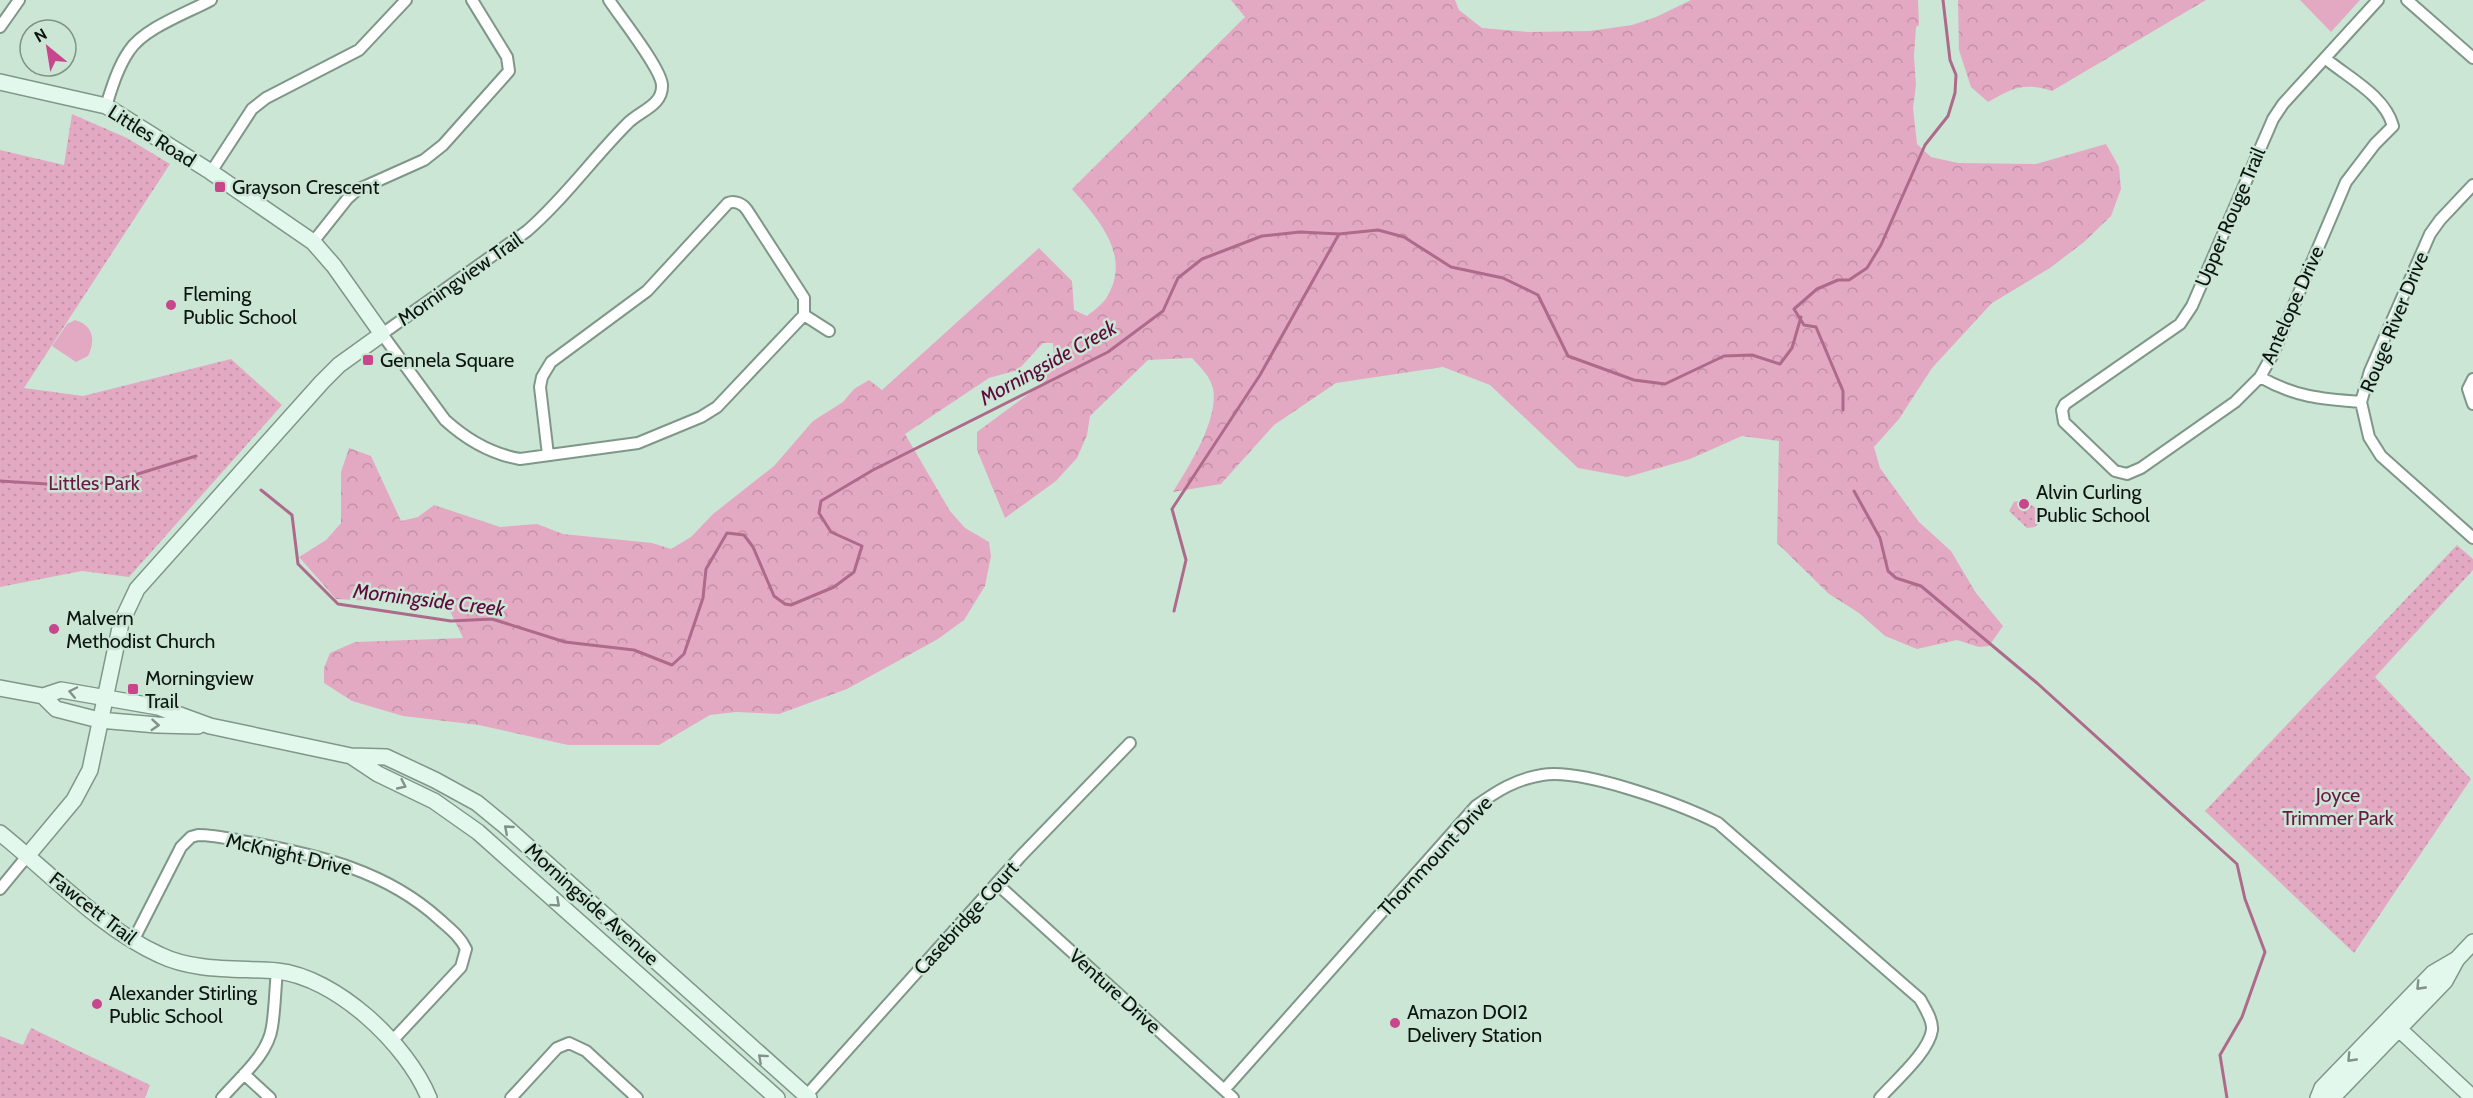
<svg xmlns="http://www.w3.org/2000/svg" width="2473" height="1098" font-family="Cabin,sans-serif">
  <defs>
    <pattern id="forest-crowns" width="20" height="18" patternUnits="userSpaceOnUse" patternTransform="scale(1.5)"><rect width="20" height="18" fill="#e3a9c3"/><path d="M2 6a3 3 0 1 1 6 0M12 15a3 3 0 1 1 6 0" fill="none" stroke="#c291a6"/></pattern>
    <pattern id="park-dots" width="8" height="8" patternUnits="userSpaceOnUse" patternTransform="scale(1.5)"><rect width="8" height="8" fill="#e3a9c3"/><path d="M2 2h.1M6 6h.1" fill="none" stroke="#c291a6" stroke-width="1.8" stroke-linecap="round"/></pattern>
  </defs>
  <rect width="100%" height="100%" fill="#cce6d6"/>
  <path fill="#e3a9c3" d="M2300 0H2360L2331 32Z
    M75 320C93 325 96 340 88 356L76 362 52 346 67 324Z"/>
  <path fill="url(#forest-crowns)" d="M1231 0H1455L1459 10 1482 28 1528 32 1590 31 1632 25 1656 17 1691 0H1918L1919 25 1916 27 1914 56 1916 85 1913 108 1917 144 1931 157 1958 163 2036 164 2106 144 2119 167 2121 189 2111 216 2084 242 2050 268 1992 303 1932 368 1899 419 1874 447 1880 468 1919 522 1951 551 1976 593 2003 626 1989 646 1979 647 1957 640 1917 649 1885 636 1859 613 1829 594 1777 543 1779 441 1742 436 1690 459 1627 477 1578 468 1490 385 1443 367 1336 383 1274 425 1221 484 1173 492C1189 466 1219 420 1213 388 1210 376 1200 367 1192 358L1148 360 1090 416 1087 435 1077 458 1056 481 1005 518 977 450V432L1042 384 1054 358 1053 343H1043L1018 370 989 378 905 434 950 511 965 528 989 542 991 556 985 586 964 620 938 639 847 689 779 714 736 712 710 715 659 745H568L479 725 403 716 352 701 324 683V668L330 653 355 642 463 638 447 605 336 599 299 557 326 540 341 523V472L349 448 371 456 401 521 418 517 434 505 500 527 537 524 563 534 652 543 671 549 691 537 713 514 774 466 813 421 843 402 854 389 869 380 882 390 1039 248 1072 281 1074 310 1087 316C1093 311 1103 304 1107 297 1132 255 1098 219 1072 189L1245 17Z
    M1958 0H2206L2052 91C2023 82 2013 88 1988 102L1971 87 1959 50Z"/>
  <path fill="url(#park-dots)" d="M72 114 127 138 170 164 24 388 83 396 231 359 282 405 129 577 82 571 0 587V150L64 165Z
    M2021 500C2032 504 2039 508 2042 520L2035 527 2027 528 2009 511 2014 502Z
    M2457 545 2473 559V570L2375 677 2471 779 2354 953 2205 811Z
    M31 1028 150 1085 145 1098H0V1036L23 1045Z"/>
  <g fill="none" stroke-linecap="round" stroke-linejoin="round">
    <path stroke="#ae6a8a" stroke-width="3" d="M1843 410V391L1816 327 1804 325 1794 309 1817 289 1838 280H1849L1867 268 1881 245 1925 145 1948 116 1955 93 1956 75 1950 60 1943 0
      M0 481 78 486 115 481 196 456
      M261 490 292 515 298 564 338 604 451 621 492 619 565 642 634 650 672 665 684 654 703 598 706 569 727 533 744 535 753 547 774 596 785 604 791 605 834 587 854 572 862 546 831 532 819 513 821 501 873 470 1108 352 1163 311 1178 278 1202 259 1262 236 1300 232 1339 234 1378 230 1404 237 1451 267 1503 278 1538 295 1568 356 1634 380 1665 384 1724 356 1752 355 1780 364 1792 348 1801 317
      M1854 491 1880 538 1888 571 1896 578 1921 586 2037 683 2237 864 2245 899 2265 952 2242 1017 2220 1055 2227 1098
      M1174 611 1186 560 1172 509 1260 375 1339 234"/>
    <defs>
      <path id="street" d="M2407 0 2473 58
        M0 27 19 0
        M2326 59C2349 78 2385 96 2393 126L2375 144 2346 182 2273 354 2260 377 2235 402 2141 468 2127 474 2115 471 2064 422 2062 410 2065 404 2180 324 2192 306 2273 119 2283 104 2378 0
        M106 106C112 87 118 67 129 51 144 28 187 13 211 0
        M211 172 252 109 266 98 359 50 406 0
        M2473 185 2440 220 2430 234 2370 371 2361 402 2369 437 2381 456 2473 538
        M313 242 348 198 357 190 424 160 443 145 509 71 507 57 472 0
        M804 315 829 331
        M2260 377C2295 397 2321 399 2361 402
        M2473 379 2468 389 2473 404
        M548 455 540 387 542 377 551 362 647 291 728 203C735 200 743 204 747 210L804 298V315L717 407 701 417 638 443 520 459C491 454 467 440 445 420L382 334 527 231C564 199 593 158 627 124 639 111 663 106 662 85 661 68 620 17 609 0
        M997 884 1233 1098
        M0 889 28 855
        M133 941 181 847 191 837 198 835C216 835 235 840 253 843 321 856 386 871 439 919 449 928 460 936 466 949L461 967 392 1041
        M244 1074 270 1098
        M1224 1090 1476 806C1497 791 1516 779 1542 775 1582 768 1680 804 1718 823L1920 999C1925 1008 1933 1020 1932 1030 1929 1052 1895 1081 1880 1098
        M806 1096 1020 857 1130 743
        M222 1098C240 1077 268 1055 272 1027 275 1009 275 990 277 971
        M511 1098 557 1048 569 1043 586 1051 637 1098"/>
      <path id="secondary" d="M0 82 106 106 211 172 313 242 334 266 382 334 339 365 322 382 137 589 121 623 90 770 74 800 28 855
        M0 688 43 696 61 690 158 707 210 726 351 756 386 757 435 780 477 803 505 826 809 1098
        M43 696 56 709 99 720 157 725 198 726
        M351 756 378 774 434 801 478 832 777 1098
        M0 833C50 873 102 929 160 955 195 972 239 968 277 971 336 977 407 1044 429 1098
        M2399 1029 2473 1098
        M2318 1098 2322 1088 2433 973 2457 959
        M2332 1098 2445 981 2457 959 2473 942"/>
    </defs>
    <use href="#street" stroke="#7f9789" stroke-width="14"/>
    <use href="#secondary" stroke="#7f9789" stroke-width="18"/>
    <use href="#street" stroke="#fff" stroke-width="10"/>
    <use href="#secondary" stroke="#e2f8ec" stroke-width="15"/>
  </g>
  <defs><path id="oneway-chevron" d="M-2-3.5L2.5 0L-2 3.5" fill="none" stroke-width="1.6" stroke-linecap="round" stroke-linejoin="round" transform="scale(1.5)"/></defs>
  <g stroke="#829289">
    <use href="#oneway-chevron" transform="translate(73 692) rotate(-168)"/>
    <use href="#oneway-chevron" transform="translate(155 725) rotate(4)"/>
    <use href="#oneway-chevron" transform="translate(402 785) rotate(25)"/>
    <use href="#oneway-chevron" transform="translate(508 829) rotate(-139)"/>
    <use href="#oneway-chevron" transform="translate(556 903) rotate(42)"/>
    <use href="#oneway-chevron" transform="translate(2420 986) rotate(134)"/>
    <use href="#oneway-chevron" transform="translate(762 1058) rotate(-138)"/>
    <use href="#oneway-chevron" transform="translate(2351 1058) rotate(134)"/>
  </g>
  <g fill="#c8468c" stroke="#cce6d6" stroke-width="2">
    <rect x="214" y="181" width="12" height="12" rx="3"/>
    <circle cx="171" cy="305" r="6"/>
    <rect x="362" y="354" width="12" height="12" rx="3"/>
    <circle cx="2024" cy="504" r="6"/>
    <circle cx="54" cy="629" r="6"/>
    <rect x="127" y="683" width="12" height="12" rx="3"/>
    <circle cx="97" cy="1004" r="6"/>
    <circle cx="1395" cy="1023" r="6"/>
  </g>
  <g text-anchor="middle" stroke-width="5" stroke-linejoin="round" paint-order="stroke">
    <g font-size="20" fill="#0c1510" stroke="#cce6d6">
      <text transform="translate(152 136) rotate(32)" y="7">Littles Road</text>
      <text transform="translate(2230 217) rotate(-67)" y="7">Upper Rouge Trail</text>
      <text transform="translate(460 279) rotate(-35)" y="7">Morningview Trail</text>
      <text transform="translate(2292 305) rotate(-66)" y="7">Antelope Drive</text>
      <text transform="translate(2394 322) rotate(-68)" y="7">Rouge River Drive</text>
      <text transform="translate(289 854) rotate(13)" y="7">McKnight Drive</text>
      <text transform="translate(1435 856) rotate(-47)" y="7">Thornmount Drive</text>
      <text transform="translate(592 904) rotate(42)" y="7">Morningside Avenue</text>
      <text transform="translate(93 908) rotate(38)" y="7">Fawcett Trail</text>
      <text transform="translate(966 918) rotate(-48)" y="7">Casebridge Court</text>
      <text transform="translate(1115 991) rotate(42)" y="7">Venture Drive</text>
    </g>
    <g font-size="20" fill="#0c1510" stroke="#cce6d6" text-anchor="start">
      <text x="232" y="194">Grayson Crescent</text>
      <text x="183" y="301">Fleming<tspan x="183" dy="23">Public School</tspan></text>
      <text x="380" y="367">Gennela Square</text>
      <text x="2036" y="499">Alvin Curling<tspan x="2036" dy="23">Public School</tspan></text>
      <text x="66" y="625">Malvern<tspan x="66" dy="23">Methodist Church</tspan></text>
      <text x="145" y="685">Morningview<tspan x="145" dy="23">Trail</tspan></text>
      <text x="109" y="1000">Alexander Stirling<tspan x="109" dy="23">Public School</tspan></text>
      <text x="1407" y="1019">Amazon DOI2<tspan x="1407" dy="23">Delivery Station</tspan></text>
    </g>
    <g font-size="20" fill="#6c1847" stroke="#cce6d6">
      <text x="94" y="490">Littles Park</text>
      <text x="2338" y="802">Joyce<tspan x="2338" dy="23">Trimmer Park</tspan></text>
    </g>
    <g font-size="21" font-style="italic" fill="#60093d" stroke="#cce6d6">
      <text transform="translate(1048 363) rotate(-29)" y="7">Morningside Creek</text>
      <text transform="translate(429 600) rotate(7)" y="7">Morningside Creek</text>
    </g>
  </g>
  <g transform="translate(48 48) rotate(330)"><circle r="28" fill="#cce6d6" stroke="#7f9287" stroke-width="1.5"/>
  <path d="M0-4.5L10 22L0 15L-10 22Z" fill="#c8468c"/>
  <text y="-9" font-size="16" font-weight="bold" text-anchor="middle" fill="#0c1510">N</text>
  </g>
</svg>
